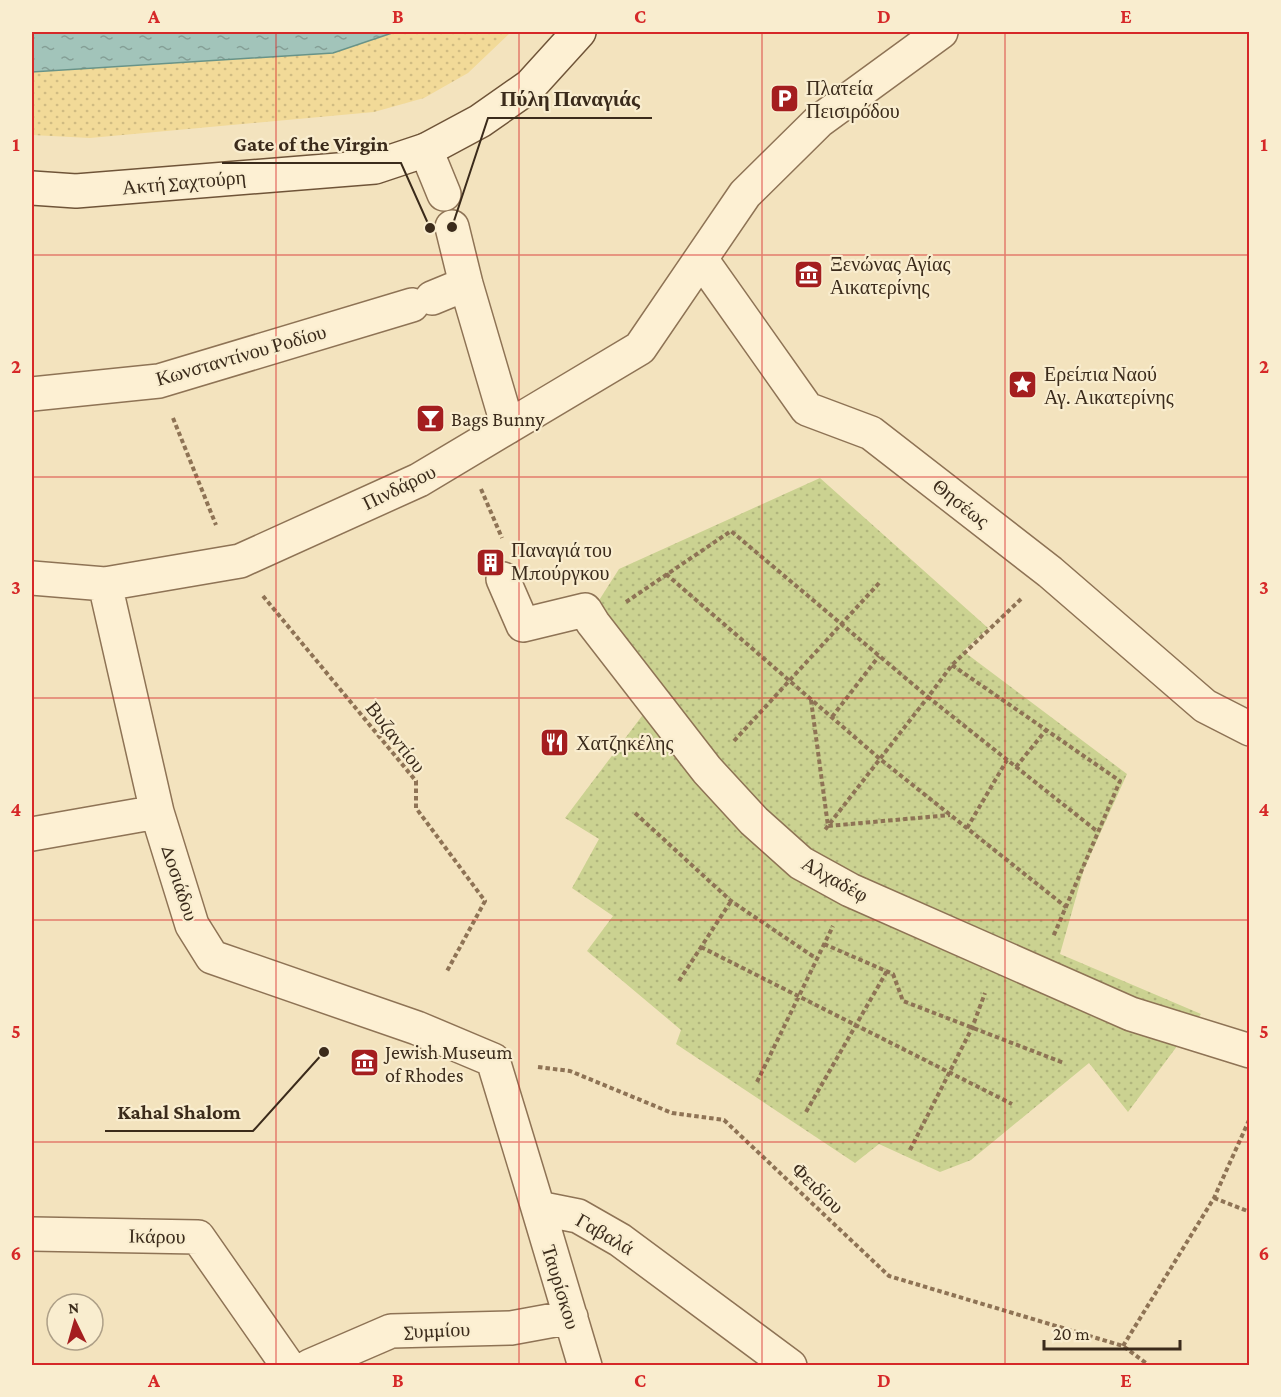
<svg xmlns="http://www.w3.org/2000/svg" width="1281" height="1397" font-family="'Crimson Pro',serif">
  <defs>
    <pattern id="sand-dots" width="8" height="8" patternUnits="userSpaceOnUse" patternTransform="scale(1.5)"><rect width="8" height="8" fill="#f2da98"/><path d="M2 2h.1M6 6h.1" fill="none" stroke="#d0bb82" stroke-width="1.8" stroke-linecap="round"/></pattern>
    <pattern id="park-dots" width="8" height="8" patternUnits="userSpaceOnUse" patternTransform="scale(1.5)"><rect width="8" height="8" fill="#cbd291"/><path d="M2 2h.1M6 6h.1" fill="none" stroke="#afb47c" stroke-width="1.8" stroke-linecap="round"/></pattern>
    <pattern id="water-ripples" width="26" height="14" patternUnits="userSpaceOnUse" patternTransform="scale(1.5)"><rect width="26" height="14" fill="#a2c4ba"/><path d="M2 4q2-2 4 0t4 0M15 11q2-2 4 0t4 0" fill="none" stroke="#859f96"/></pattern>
  </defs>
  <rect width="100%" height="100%" fill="#f3e3be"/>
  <path fill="url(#sand-dots)" d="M395 32H511L468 73 424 98 374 112 90 138 32 135V72L333 53Z"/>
  <path fill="url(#park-dots)" d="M820 478 988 628 963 651 1127 774 1084 869 1060 954 1201 1014 1128 1112 1089 1063 971 1160 940 1172 879 1144 855 1163 676 1044 681 1030 587 951 613 916 572 888 599 839 565 818 648 708 582 627 619 569Z"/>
  <path fill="url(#water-ripples)" stroke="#689388" stroke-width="1.5" d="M32 32H395L333 53 32 72Z"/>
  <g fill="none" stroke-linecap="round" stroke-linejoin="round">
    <defs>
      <path id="street" d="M426 150 444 194
        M452 227 466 284 508 427
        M701 259 807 409 871 433 1050 572 1205 706 1250 729
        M432 298 466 284
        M32 394 159 381 412 305
        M32 578 105 584 240 561 419 480 640 348 745 194 819 121 941 32
        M503 579 523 625 585 610 593 623 707 770 754 821 801 863 850 890 1131 1014 1250 1051
        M105 584 157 812 192 925 212 957 417 1028 493 1060 538 1208 578 1216 620 1240 790 1366
        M32 834 157 812
        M538 1208 585 1366
        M32 1234 198 1237 288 1366
        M310 1366 391 1331 511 1328 571 1317"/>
      <path id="secondary" d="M32 188 76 191 375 167 426 150 480 121 530 86 579 32"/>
    </defs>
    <use href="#street" stroke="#8e7355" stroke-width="36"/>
    <use href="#secondary" stroke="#6f5438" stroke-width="36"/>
    <path stroke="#8e7355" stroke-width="4" stroke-dasharray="4.5 3" stroke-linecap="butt" d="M173 418 216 525
      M481 489 502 538
      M666 574 880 759 1066 907
      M263 596 416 781V808L485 901 446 973
      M1021 599 952 665 928 697 1098 832
      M626 602 731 531 928 697 824 831
      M952 665 1120 781 1053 937
      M811 700 828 826 950 815
      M832 717 879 656
      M734 741 880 582
      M1016 767 1046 730
      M635 813 731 901 817 959
      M967 828 1007 760
      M824 944 893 974 903 1001 1064 1063
      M701 947 1012 1104
      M679 981 731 901
      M538 1067 570 1071 672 1113 724 1120 889 1276 1123 1346 1150 1366
      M757 1082 833 926
      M806 1112 887 971
      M910 1150 972 1028 985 993
      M1214 1198 1250 1212
      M1123 1346 1214 1198 1250 1118"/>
    <use href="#street" stroke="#fdf0d3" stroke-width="33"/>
    <use href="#secondary" stroke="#fdf0d3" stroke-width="33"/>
  </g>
  <path fill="none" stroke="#d62828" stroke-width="1.5" stroke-opacity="0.55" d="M276 32V1366M519 32V1366M762 32V1366M1005 32V1366M32 255H1250M32 477H1250M32 698H1250M32 920H1250M32 1142H1250"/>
  <defs>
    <symbol id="parking-square" viewBox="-11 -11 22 22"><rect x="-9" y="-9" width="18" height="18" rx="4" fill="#a41e1f" stroke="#f9edcf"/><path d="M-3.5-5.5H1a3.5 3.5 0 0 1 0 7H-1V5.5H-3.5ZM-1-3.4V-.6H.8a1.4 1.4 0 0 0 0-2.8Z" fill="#fff"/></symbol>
    <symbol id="museum-square" viewBox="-11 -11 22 22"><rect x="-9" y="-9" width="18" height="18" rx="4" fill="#a41e1f" stroke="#f9edcf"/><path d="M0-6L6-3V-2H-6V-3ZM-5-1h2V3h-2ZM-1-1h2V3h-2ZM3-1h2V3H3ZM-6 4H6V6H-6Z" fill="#fff"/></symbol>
    <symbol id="sight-square" viewBox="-11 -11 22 22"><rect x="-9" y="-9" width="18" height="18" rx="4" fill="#a41e1f" stroke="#f9edcf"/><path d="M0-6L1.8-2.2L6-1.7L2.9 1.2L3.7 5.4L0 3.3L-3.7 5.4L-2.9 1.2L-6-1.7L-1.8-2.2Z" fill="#fff"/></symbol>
    <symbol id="bar-square" viewBox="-11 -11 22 22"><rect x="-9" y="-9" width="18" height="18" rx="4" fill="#a41e1f" stroke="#f9edcf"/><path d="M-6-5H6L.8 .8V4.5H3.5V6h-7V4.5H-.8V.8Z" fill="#fff"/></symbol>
    <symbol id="building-square" viewBox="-11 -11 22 22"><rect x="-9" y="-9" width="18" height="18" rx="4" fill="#a41e1f" stroke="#f9edcf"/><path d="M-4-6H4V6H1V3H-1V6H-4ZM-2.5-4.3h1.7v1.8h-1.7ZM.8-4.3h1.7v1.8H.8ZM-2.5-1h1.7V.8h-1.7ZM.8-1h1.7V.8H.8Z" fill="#fff"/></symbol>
    <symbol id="restaurant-square" viewBox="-11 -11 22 22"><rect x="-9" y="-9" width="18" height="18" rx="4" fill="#a41e1f" stroke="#f9edcf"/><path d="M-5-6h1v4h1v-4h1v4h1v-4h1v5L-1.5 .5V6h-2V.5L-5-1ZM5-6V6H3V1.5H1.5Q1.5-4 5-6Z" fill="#fff"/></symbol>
  </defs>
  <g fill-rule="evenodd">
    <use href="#parking-square" x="768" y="82" width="33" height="33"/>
    <use href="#museum-square" x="792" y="258" width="33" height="33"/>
    <use href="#sight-square" x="1006" y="368" width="33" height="33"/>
    <use href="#bar-square" x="414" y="402" width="33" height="33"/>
    <use href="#building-square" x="474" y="546" width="33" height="33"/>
    <use href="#restaurant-square" x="538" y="726" width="33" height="33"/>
    <use href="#museum-square" x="348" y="1046" width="33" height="33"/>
  </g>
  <g text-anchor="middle" stroke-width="4.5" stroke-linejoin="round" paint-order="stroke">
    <g font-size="20" fill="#3b2b1b" stroke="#f9edcf" text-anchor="start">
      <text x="806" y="95">Πλατεία<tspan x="806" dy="23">Πεισιρόδου</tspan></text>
      <text x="830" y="271">Ξενώνας Αγίας<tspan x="830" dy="23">Αικατερίνης</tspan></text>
      <text x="1044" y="381">Ερείπια Ναού<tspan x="1044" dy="23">Αγ. Αικατερίνης</tspan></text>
      <text x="451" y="426">Bags Bunny</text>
      <text x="511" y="557">Παναγιά του<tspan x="511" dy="23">Μπούργκου</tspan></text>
      <text x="576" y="750">Χατζηκέλης</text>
      <text x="385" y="1059">Jewish Museum<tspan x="385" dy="23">of Rhodes</tspan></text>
    </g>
    <g font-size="20" fill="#3b2b1b" stroke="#f9edcf">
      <text transform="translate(184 182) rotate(-5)" y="7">Ακτή Σαχτούρη</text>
      <text transform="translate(241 355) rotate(-16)" y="7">Κωνσταντίνου Ροδίου</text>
      <text transform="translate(399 487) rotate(-26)" y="7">Πινδάρου</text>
      <text transform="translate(961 503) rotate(38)" y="7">Θησέως</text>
      <text transform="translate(396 737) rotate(52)" y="7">Βυζαντίου</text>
      <text transform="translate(835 879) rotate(29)" y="7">Αλχαδέφ</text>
      <text transform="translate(180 883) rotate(72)" y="7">Δοσιάδου</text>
      <text transform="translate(818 1188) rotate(44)" y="7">Φειδίου</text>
      <text transform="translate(605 1234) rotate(30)" y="7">Γαβαλά</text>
      <text transform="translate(157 1236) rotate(1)" y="7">Ικάρου</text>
      <text transform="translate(561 1287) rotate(73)" y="7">Ταυρίσκου</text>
      <text transform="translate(437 1330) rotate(-2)" y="7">Συμμίου</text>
    </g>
  </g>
  <path fill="none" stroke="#3b2b1b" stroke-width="2" d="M452 227L488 118H652M430 228L401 163H222M324 1052L253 1131H105"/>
  <g fill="#3b2b1b" stroke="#f9edcf" stroke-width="2">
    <circle cx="452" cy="227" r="6"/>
    <circle cx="430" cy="228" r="6"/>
    <circle cx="324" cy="1052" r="6"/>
  </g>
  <g font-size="21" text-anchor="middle" font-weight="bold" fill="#3b2b1b" stroke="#f9edcf" stroke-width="4.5" stroke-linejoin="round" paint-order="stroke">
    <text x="570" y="106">Πύλη Παναγιάς</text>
    <text x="311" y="151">Gate of the Virgin</text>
    <text x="179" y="1119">Kahal Shalom</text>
  </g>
  <rect width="1281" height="1397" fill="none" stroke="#f9edcf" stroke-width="66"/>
  <g transform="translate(75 1322) rotate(355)"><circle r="28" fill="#f9edcf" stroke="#ad9f87" stroke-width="1.5"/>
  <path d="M0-4.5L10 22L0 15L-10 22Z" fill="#a41e1f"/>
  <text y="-9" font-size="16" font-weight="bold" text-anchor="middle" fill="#3b2b1b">N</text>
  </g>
  <path d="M1044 1340v9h136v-9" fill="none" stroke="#3b2b1b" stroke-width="3"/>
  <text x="1053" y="1340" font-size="18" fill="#3b2b1b" stroke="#f9edcf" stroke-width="4.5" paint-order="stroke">20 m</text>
  <rect x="33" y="33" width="1215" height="1331" fill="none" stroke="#d62828" stroke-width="2"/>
  <g font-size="20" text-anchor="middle" font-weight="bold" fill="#d62828">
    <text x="154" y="23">A</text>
    <text x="398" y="23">B</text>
    <text x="640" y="23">C</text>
    <text x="884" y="23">D</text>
    <text x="1126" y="23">E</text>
    <text x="16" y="151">1</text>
    <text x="1264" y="151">1</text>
    <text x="16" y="373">2</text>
    <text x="1264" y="373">2</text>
    <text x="16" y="594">3</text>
    <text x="1264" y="594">3</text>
    <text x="16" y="816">4</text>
    <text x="1264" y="816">4</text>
    <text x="16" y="1038">5</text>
    <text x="1264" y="1038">5</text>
    <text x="16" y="1260">6</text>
    <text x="1264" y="1260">6</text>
    <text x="154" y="1387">A</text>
    <text x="398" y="1387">B</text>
    <text x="640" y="1387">C</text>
    <text x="884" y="1387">D</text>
    <text x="1126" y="1387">E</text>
  </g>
</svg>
